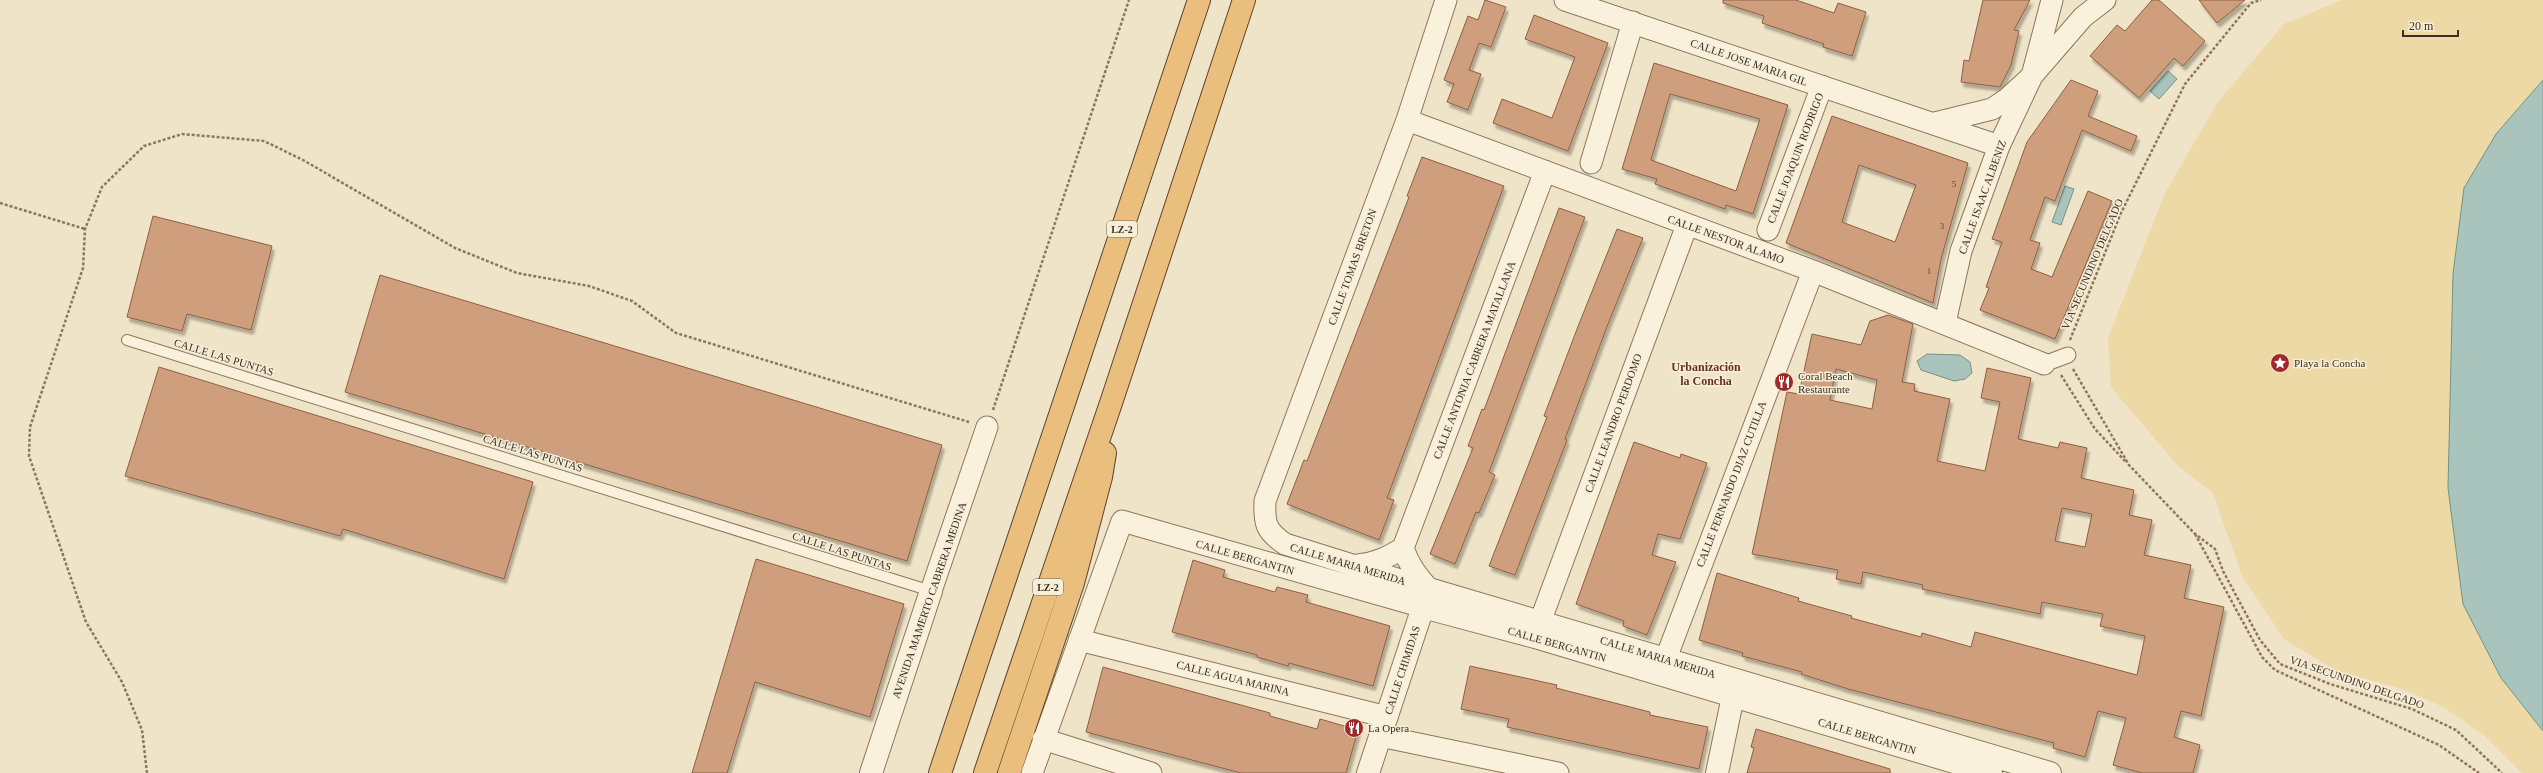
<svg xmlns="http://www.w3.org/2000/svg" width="2543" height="773" font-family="'Times New Roman',serif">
  <defs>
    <filter id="shadow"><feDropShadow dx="2.5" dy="4.5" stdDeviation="1" flood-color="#0004"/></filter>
  </defs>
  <rect width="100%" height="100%" fill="#f0e4c8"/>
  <path fill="#ecd9a5" d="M2342 0H2543V80L2496 134 2464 189 2453 274 2448 488 2501 678 2543 731V773H2522L2484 735 2443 707 2405 690 2337 671 2284 639 2242 576 2213 493 2177 465 2111 387 2108 338 2165 193 2218 102 2284 24Z"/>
  <path fill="#a9c4bc" stroke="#6f938a" d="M2168 71 2177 79 2159 99 2150 91Z
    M2543 80V731L2501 678 2463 604 2448 488 2453 274 2464 188 2496 134Z
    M2065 186 2074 189 2061 225 2052 222Z
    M1927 354 1960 355 1970 362 1972 373 1965 379 1954 381 1921 370 1917 361Z"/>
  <path fill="#cf9f7d" stroke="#8d5f41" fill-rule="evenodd" filter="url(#shadow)" d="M1485 0 1506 7 1491 47 1479 43 1469 70 1481 74 1468 110 1447 102 1454 84 1444 80 1468 16 1478 20Z
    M1723 0H1796L1834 13 1838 3 1866 12 1852 56 1823 47 1824 44 1762 23 1764 16 1723 3Z
    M1983 0H2030L2014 30 2019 31 2011 65 2000 87 1961 82 1964 60 1969 61Z
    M2152 0H2159L2205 41 2183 66 2174 58 2139 98 2090 56 2117 25 2125 31Z
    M2199 0H2245L2217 23Z
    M1534 15 1608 43 1568 151 1493 123 1502 99 1552 118 1575 57 1525 39Z
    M1654 63 1788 105 1753 214 1726 205 1725 209 1655 184 1657 179 1622 169ZM1670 94 1760 119 1736 191 1651 160Z
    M2071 80 2098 91 2088 116 2137 136 2131 151 2082 130 2055 201 2045 197 2030 240 2040 243 2031 269 2052 277 2088 191 2112 201 2055 339 1980 310 1989 288 1986 287 2002 242 1992 239 2027 142Z
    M1832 116 1968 163 1941 259 1933 303 1786 243ZM1859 165 1916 185 1895 242 1842 222Z
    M1422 157 1504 186 1387 498 1394 500 1379 540 1287 504 1304 460 1307 461 1409 197 1407 196Z
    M1559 208 1585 217 1489 472 1495 475 1479 513 1476 512 1455 564 1430 554 1473 448 1468 446 1482 409 1484 410Z
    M153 216 272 246 251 330 187 314 182 331 127 317Z
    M1617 229 1643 238 1608 324 1565 439 1567 440 1515 575 1489 566 1547 417 1544 416 1577 329Z
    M380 275 942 445 907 561 345 392Z
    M1888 315 1913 324 1902 382 1915 384 1914 391 1950 399 1937 461 1985 471 2000 402 1981 398 1987 368 2031 378 2018 439 2058 448 2060 442 2087 448 2081 478 2134 490 2129 515 2152 520 2144 555 2191 565 2184 598 2224 607 2201 716 2181 711 2174 737 2200 745 2193 773H2142L2113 765 2126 718 2098 711 2085 757 2053 748 2054 743 1848 689 1801 674 1802 672 1742 656 1743 653 1699 640 1717 573 1799 598 1798 601 1852 616 1851 618 1921 637 1922 633 1971 647 1975 632 2137 675 2145 636 2100 626 2103 614 2042 602 2040 614 1922 589 1923 585 1863 572 1861 584 1836 579 1838 570 1752 554 1787 392 1799 394 1812 334 1861 345 1870 321ZM1836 369 1877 380 1872 409 1830 400ZM2062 508 2092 514 2085 547 2055 541Z
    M159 367 533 482 504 579 343 529 340 536 125 476Z
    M1634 442 1680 458 1681 454 1707 463 1680 539 1658 534 1652 555 1676 562 1647 635 1623 626 1624 621 1576 604Z
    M756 559 904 604 870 717 755 682 727 773H692Z
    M1193 560 1225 570 1223 577 1275 592 1277 587 1308 595 1306 602 1390 626 1373 686 1289 663 1288 666 1257 657V655L1172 632Z
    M1470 666 1557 685 1556 688 1650 712V715L1708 727 1699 769 1507 727 1509 719 1461 709Z
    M1103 667 1270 713V716L1317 729 1320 719 1358 730 1346 773H1241L1086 732Z
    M1756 729 1890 769V773H1747L1754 748 1751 747Z"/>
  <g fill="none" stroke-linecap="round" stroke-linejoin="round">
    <defs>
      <path id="service" d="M127 340 931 591"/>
      <path id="pedestrian" d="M2044 364 2068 355"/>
      <path id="minor" d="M1565 0 1999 146
        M1407 120 1813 271 2044 364
        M1935 123 1992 109 2007 99 2032 76 2083 17 2105 0
        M1591 163 1633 22
        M1768 230 1822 86
        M1945 323 1961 251 1999 146 2032 76 2052 0
        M1403 548 1545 171
        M1403 548C1409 565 1417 576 1429 589
        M1357 565C1375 564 1388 557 1403 548
        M1429 589 1285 544C1266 531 1264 524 1265 501L1407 120 1446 0
        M931 591 987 427
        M1540 622 1687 225
        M1079 640 1387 717
        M1660 674 1813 271
        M1380 736 1558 773
        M1043 739 1151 773
        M1032 773 1122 521 1423 607"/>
      <path id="tertiary" d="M1423 607 1535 637 1991 773
        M871 773 931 591
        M1368 773 1429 589 2050 773
        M1717 773 1736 682"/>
      <path id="trunk" d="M940 773 1199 0
        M985 773 1112 400 1244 0
        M1009 773 1073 583 1101 477 1105 453"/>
    </defs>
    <use href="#service" stroke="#8d765c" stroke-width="12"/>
    <use href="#pedestrian" stroke="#8d765c" stroke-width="17"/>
    <use href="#minor" stroke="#8d765c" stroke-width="23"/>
    <use href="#tertiary" stroke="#8d765c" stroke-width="24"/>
    <use href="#trunk" stroke="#5b4430" stroke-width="24"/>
    <path stroke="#8d765c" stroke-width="2.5" stroke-dasharray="3 2" stroke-linecap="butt" d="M0 203 85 229
      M2070 340 2121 213 2185 84 2251 3 2261 0
      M2073 369 2129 465 2194 533 2215 549 2223 571 2260 640 2280 664 2330 684 2412 709 2456 730 2502 773
      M2061 375 2095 429 2126 462
      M993 410 1129 0
      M2195 534 2262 657 2275 670 2439 745 2479 773
      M147 773 142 730 122 682 86 622 29 456 30 427 83 268 85 229 102 187 144 146 182 134 264 141 303 160 455 248 517 273 589 286 632 301 676 333 969 422"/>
    <use href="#service" stroke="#faf1dc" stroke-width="10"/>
    <use href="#pedestrian" stroke="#faf1dc" stroke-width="15"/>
    <use href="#minor" stroke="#faf1dc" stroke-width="21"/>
    <use href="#tertiary" stroke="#faf1dc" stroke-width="22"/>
    <use href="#trunk" stroke="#eabe7c" stroke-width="22"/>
  </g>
  <defs>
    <symbol id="sight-disc" viewBox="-11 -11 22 22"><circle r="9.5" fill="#9e2a2b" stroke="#f7eed8"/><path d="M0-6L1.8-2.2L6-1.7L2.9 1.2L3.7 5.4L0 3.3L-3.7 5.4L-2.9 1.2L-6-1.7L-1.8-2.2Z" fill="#fff"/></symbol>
    <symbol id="restaurant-disc" viewBox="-11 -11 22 22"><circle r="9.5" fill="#9e2a2b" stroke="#f7eed8"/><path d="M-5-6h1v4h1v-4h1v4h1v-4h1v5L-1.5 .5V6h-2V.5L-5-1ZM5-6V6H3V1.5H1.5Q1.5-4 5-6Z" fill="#fff"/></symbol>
  </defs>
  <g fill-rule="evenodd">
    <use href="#sight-disc" x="2269" y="352" width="22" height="22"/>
    <use href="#restaurant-disc" x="1773" y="371" width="22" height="22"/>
    <use href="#restaurant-disc" x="1343" y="717" width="22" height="22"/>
  </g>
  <g text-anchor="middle" stroke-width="3" stroke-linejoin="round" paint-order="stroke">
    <g font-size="9" fill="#624a37">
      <text x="1954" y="187">5</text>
      <text x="1942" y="229">3</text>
      <text x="1929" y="274">1</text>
    </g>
    <g fill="#f7eed8" stroke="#756857" stroke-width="1">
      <rect x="1107" y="221" width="30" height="16" rx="3"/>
      <rect x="1033" y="579" width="30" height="16" rx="3"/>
    </g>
    <g font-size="10" font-weight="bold" fill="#3d2e20">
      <text x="1122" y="233">LZ-2</text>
      <text x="1048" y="591">LZ-2</text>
    </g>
    <g font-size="11" fill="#3d2e20" stroke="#f7eed8">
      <text transform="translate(1749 62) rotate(19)" y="4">CALLE JOSE MARIA GIL</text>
      <text transform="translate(1795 158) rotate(-69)" y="4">CALLE JOAQUIN RODRIGO</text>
      <text transform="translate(1982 197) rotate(-70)" y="4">CALLE ISAAC ALBENIZ</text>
      <text transform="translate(1726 239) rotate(20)" y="4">CALLE NESTOR ALAMO</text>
      <text transform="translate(2092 264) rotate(-67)" y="4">VIA SECUNDINO DELGADO</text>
      <text transform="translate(1352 267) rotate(-70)" y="4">CALLE TOMAS BRETON</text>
      <text transform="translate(224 357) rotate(17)" y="4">CALLE LAS PUNTAS</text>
      <text transform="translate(1474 360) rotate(-69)" y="4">CALLE ANTONIA CABRERA MATALLANA</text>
      <text transform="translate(1613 423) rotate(-70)" y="4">CALLE LEANDRO PERDOMO</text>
      <text transform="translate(533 453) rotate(17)" y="4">CALLE LAS PUNTAS</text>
      <text transform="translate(1731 484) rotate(-69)" y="4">CALLE FERNANDO DIAZ CUTILLA</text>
      <text transform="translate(842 551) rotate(18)" y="4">CALLE LAS PUNTAS</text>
      <text transform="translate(1245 557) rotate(16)" y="4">CALLE BERGANTIN</text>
      <text transform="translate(1348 564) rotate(17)" y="4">CALLE MARIA MERIDA</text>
      <text transform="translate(929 600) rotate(-71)" y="4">AVENIDA MAMERTO CABRERA MEDINA</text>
      <text transform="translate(1557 644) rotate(16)" y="4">CALLE BERGANTIN</text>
      <text transform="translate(1658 657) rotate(17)" y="4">CALLE MARIA MERIDA</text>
      <text transform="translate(1402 670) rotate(-72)" y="4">CALLE CHIMIDAS</text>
      <text transform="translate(1233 678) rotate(14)" y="4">CALLE AGUA MARINA</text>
      <text transform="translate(2357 682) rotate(19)" y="4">VIA SECUNDINO DELGADO</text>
      <text transform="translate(1867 736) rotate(17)" y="4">CALLE BERGANTIN</text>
    </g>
    <g font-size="11" fill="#3d2e20" stroke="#f7eed8" text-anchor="start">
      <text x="2294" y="367">Playa la Concha</text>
      <text x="1798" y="380">Coral Beach<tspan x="1798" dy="13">Restaurante</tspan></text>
      <text x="1368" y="732">La Opera</text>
    </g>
    <g font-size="12" font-weight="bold" fill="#6b2e1e" stroke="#f7eed8">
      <text x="1706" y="371">Urbanización<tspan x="1706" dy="14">la Concha</tspan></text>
    </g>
  </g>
  <path d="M2403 30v6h55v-6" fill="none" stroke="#3d2e20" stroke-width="2"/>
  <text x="2409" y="30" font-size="12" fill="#3d2e20" stroke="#f7eed8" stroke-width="3" paint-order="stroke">20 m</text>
</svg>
